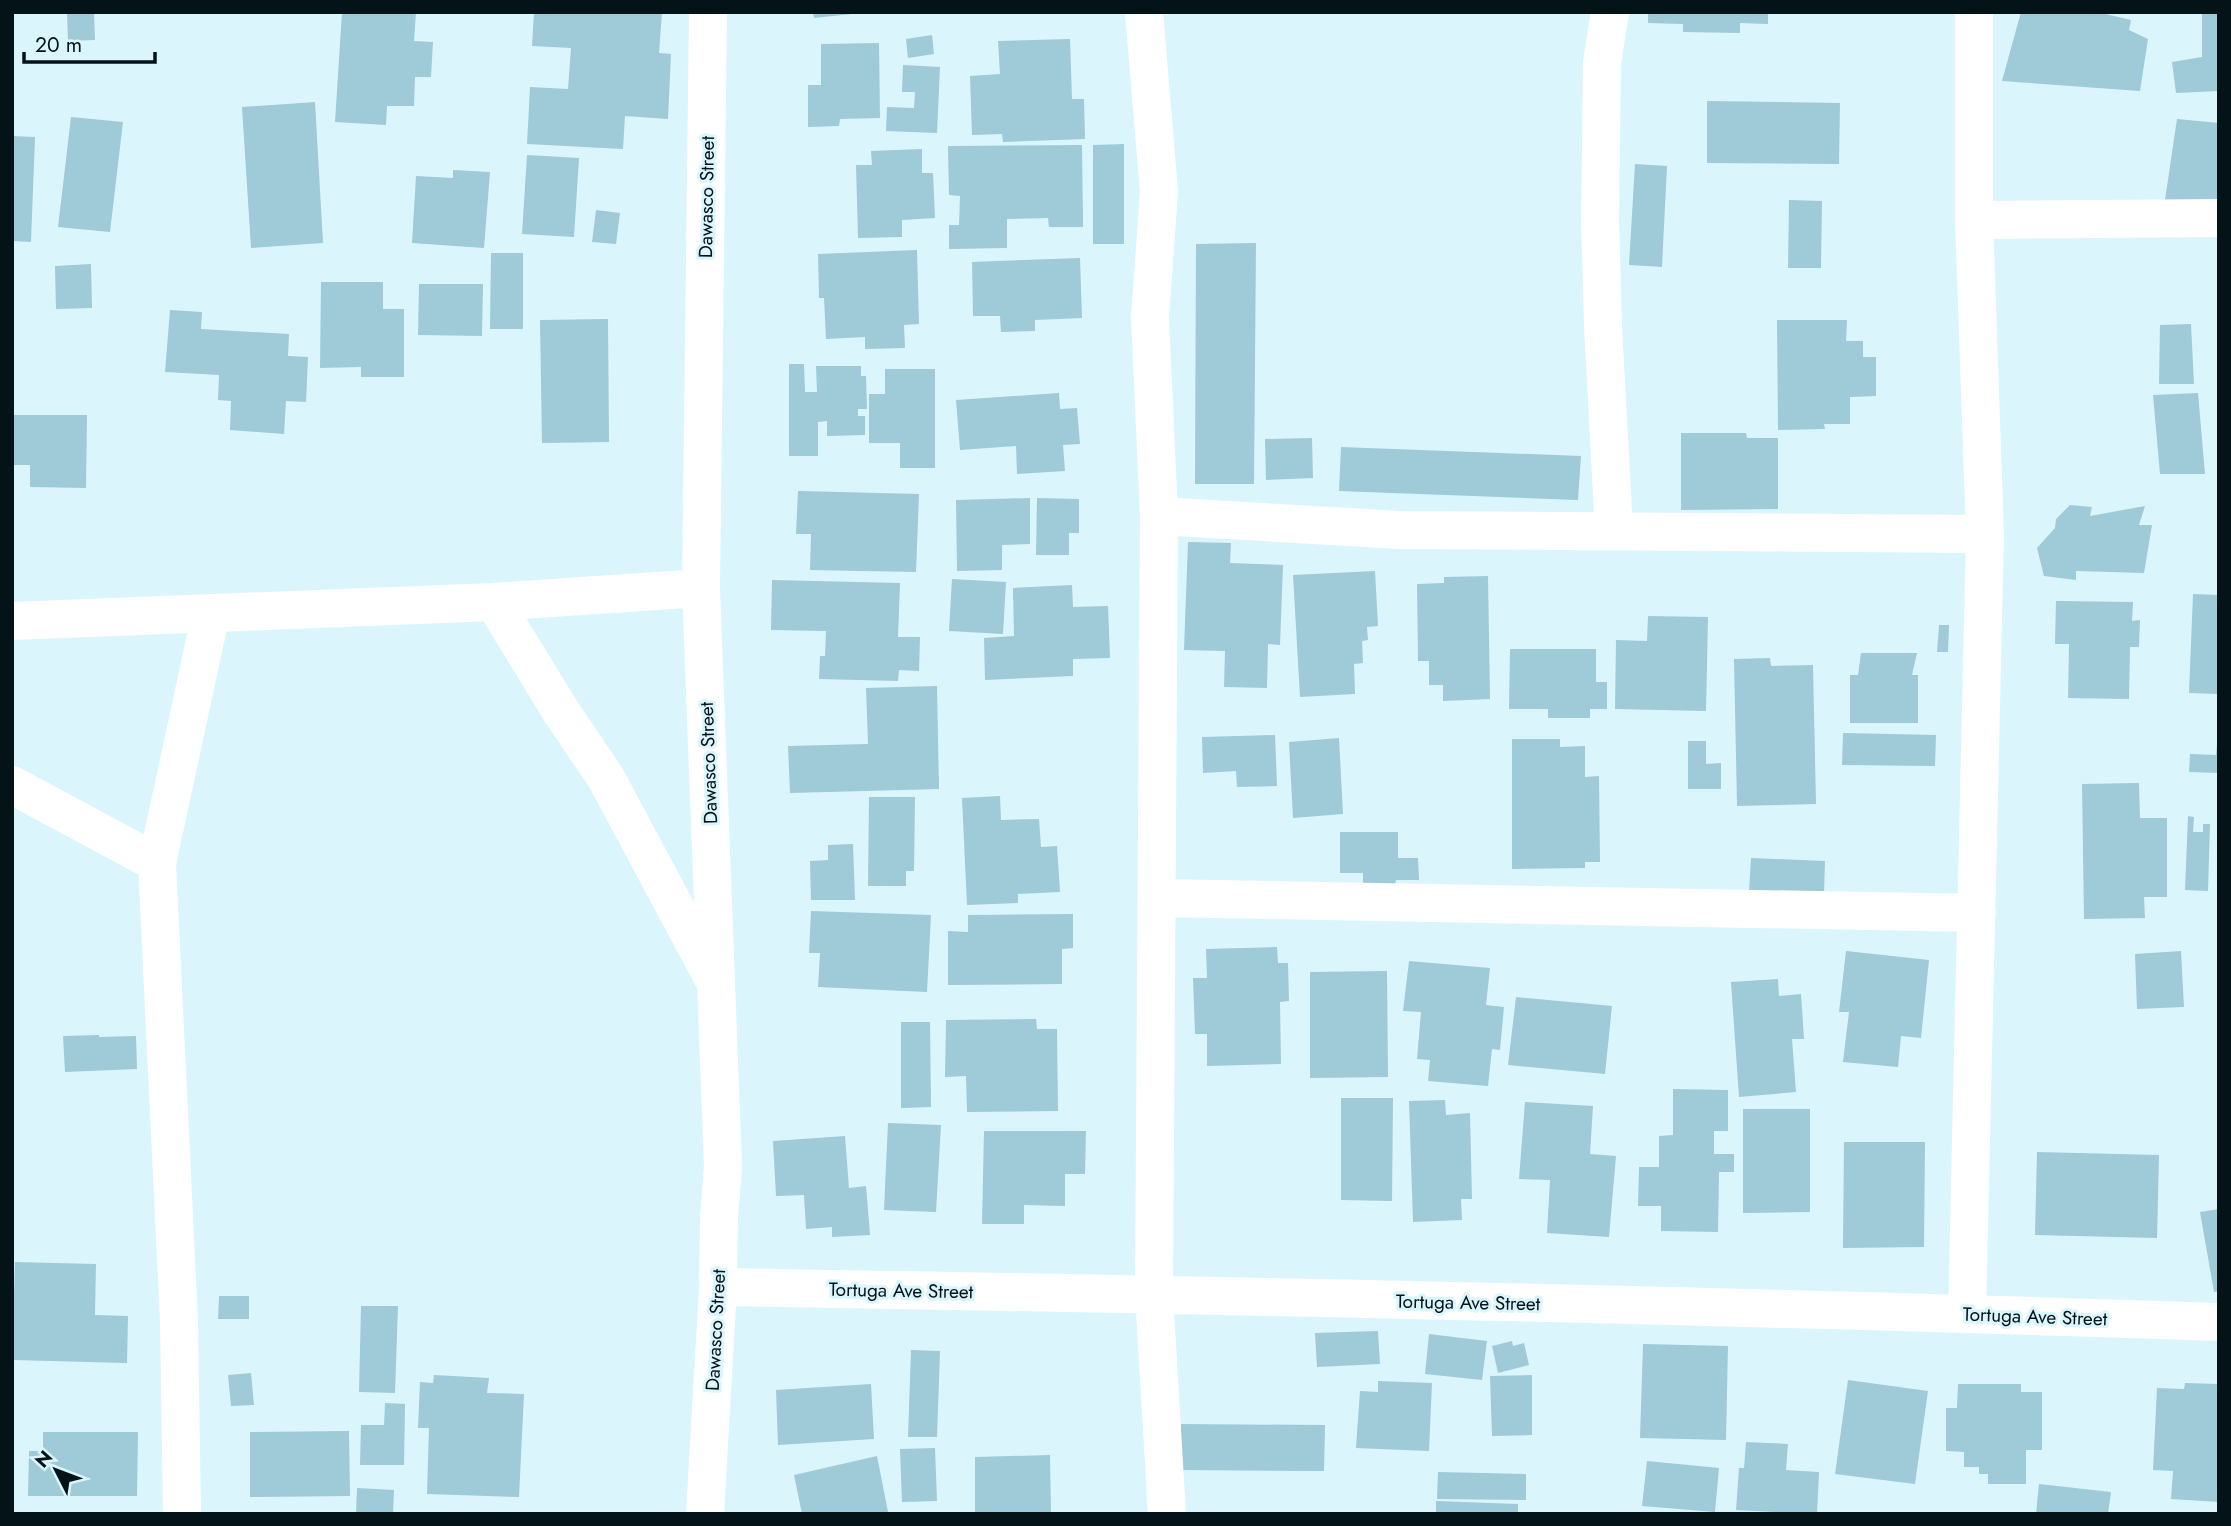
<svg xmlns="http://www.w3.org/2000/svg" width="2231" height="1526" font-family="Jost,sans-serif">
  <rect width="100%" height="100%" fill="#dbf5fd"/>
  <path fill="#9fcad7" d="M67 12H94L95 40 68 41Z
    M342 12H416L414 41 433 42 431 77H415L414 106H387L386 125 335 122Z
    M534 12H662L659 53 671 54 668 119 625 116 623 149 527 144 530 87 568 89 571 48 532 46Z
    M813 12H852V14L814 18Z
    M1648 12H1768V24L1740 23V33L1683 32V24L1648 23Z
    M2021 12H2097L2131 20 2129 30 2148 39 2140 91 2002 81Z
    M2202 12H2219V91L2176 93 2172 62 2202 57Z
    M932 35 934 54 908 58 906 39Z
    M1070 39 1072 99H1084L1085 139 1003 142 1002 134 972 135 970 76 1000 74 998 41Z
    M879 43 880 118 840 119 839 126 808 127V85H821V44Z
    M903 65 940 67 937 133 886 131 887 107 914 108 915 92H902Z
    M1707 101 1840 103 1839 164 1707 163Z
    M315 102 323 243 251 248 242 107Z
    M71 117 123 122 110 232 58 227Z
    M2177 119 2219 123V205L2165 200Z
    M12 136 35 137 31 242 12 241Z
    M1124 144V244H1093V145Z
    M1082 145 1083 227H1049L1048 218 1007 219V248L949 249V225H959L960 196 949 195 948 146Z
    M922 149V173H933L935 218 902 220V237L858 238 856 165H872L871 151Z
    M527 155 579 158 574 237 522 234Z
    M1635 164 1667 166 1662 267 1629 265Z
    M453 170 490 172 484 248 412 243 416 176 453 178Z
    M1789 200 1822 201 1821 268H1788Z
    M596 210 620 213 616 244 592 242Z
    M1256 243 1254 484H1195L1196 244Z
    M917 250 919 324 904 325 905 348 865 349V337L826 339 824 298H819L818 254Z
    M491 253H523V329H490Z
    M1080 258 1082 318 1035 320V331L1001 332 1000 316H973L972 262Z
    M91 264 92 308 56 309 55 266Z
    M321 282H383V309H404V377H361V367L320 368Z
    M419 284H483L482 336 418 335Z
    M170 310 202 312 201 329 289 334 288 356 308 357 306 402 286 401 284 434 230 430 231 401 218 400 219 375 165 372Z
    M608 319 609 442 542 443 540 320Z
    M1777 320H1847L1846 341H1863V357H1876V396L1850 397V424H1824L1825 429 1778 430Z
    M2191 324 2194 384H2159L2160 325Z
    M789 364H804L805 392H817L816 366H861V376H866L867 409H858V416H865V435L827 436V421L818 422V456H789Z
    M885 369H935V468H900V443H869V394H885Z
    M1059 393 1060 409 1077 408 1080 444 1063 445 1065 471 1017 474 1016 446 960 450 956 400Z
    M2198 393 2205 474H2160L2153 395Z
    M12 415H87L86 488 30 487V465H12Z
    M1681 433H1746L1747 438H1778V509L1681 510Z
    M1312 438 1313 478 1266 480 1265 439Z
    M1341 447 1581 456 1578 500 1339 491Z
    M798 491 919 494 916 572 810 570 811 534H796Z
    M1030 498V544L1002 545V570L957 571 956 500Z
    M1037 498 1079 499V533H1069V555H1036Z
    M2070 505 2092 507 2090 516 2145 506 2139 525H2152L2144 573 2076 571V580L2044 576 2037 548 2055 528 2056 519Z
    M1188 542 1231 543 1230 563 1283 565 1280 645 1268 644 1267 688 1224 687 1225 651 1184 650Z
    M1375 571 1378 626 1367 627 1368 640 1362 641 1363 663 1354 664 1355 694 1300 697 1293 575Z
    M1488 576 1490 699 1443 701V685H1429V661H1418L1417 584 1444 583V577Z
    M952 579 1006 582 1003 634 949 631Z
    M772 580 900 583 898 637H920L919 671 899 670 898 681 819 679 820 656H825L826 631 771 630Z
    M1072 585 1073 607 1108 606 1110 658 1073 659V676L985 680 984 638 1014 636 1013 588Z
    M2193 594 2219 595V694L2189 693Z
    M2056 601 2133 602 2132 621 2140 620 2139 647H2130L2129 699 2068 698 2069 644H2055Z
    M1648 616 1708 617 1706 711 1615 709 1616 640 1647 641Z
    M1939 625H1949L1948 652H1937Z
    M1510 649H1596V682H1607V709H1590V718H1548V709H1509Z
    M1861 653H1917L1912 675H1918V723H1850V675H1858Z
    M1770 658 1771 666 1813 665 1816 804 1737 806 1734 659Z
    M937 686 939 789 790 793 788 746 868 744 866 688Z
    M1843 733 1936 735 1935 766 1842 765Z
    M1275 735 1277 786 1237 787 1236 771 1203 773 1202 737Z
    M1339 738 1343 814 1293 818 1289 742Z
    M1512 739H1560V747L1585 746V777L1599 776 1600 862H1585V868L1512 869Z
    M1688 741H1706V764L1721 763V789H1688Z
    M2217 745H2219V773L2189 772 2190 754 2216 755Z
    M2139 783 2140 818H2167V897H2144L2145 918 2084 919 2082 784Z
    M1000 796 1001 820 1039 819 1041 847 1057 846 1060 892 1018 894V903L967 905 962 798Z
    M869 797H915L914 871H906V886H868Z
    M2188 816 2194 817 2193 832H2203V824H2210L2208 891 2185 890Z
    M1340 832H1398V858H1418L1419 880H1396L1395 885H1363V873H1340Z
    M853 844 855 900H811L810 861 828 860V845Z
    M1751 858 1825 861 1824 894 1749 891Z
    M811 911 931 915 927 992 818 987 820 953H809Z
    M1073 914V948L1062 949V984L948 985V931L968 932V915Z
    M1277 947 1278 963H1288L1289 1001 1280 1002 1281 1064 1207 1066V1034H1195L1193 978H1207L1206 949Z
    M1846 951 1929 960 1921 1038 1901 1036 1898 1067 1843 1062 1849 1012H1839Z
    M2181 951 2184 1007 2137 1009 2135 954Z
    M1409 961 1490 968 1486 1005 1504 1007 1500 1050 1492 1049 1488 1086 1428 1081 1430 1060 1417 1059 1421 1012 1403 1011Z
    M1387 971 1388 1077 1310 1078V972Z
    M1778 979 1779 996 1801 994 1804 1039H1792L1796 1092 1739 1097 1731 982Z
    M1516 997 1612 1006 1605 1074 1508 1065Z
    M1036 1019 1037 1029H1057L1058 1111 967 1112 966 1076 945 1077 946 1020Z
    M901 1022H930L931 1107 901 1108Z
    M99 1035V1037L136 1036 137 1069 65 1072 63 1036Z
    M1673 1089 1728 1090V1131H1714V1154H1734V1172H1719L1718 1232 1661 1231V1206H1638L1639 1167H1659V1136L1673 1135Z
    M1341 1098H1393L1392 1201 1341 1200Z
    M1445 1100 1446 1115 1470 1113 1472 1199H1461L1462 1220 1413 1222 1409 1101Z
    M1525 1102 1593 1106 1590 1154 1616 1156 1609 1237 1547 1233 1550 1180 1519 1179Z
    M1743 1109H1810V1212L1743 1213Z
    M888 1123 941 1125 936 1212 884 1210Z
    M984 1131H1086L1085 1174H1065V1206L1024 1205V1224H982Z
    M845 1136 849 1188 866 1186 870 1235 832 1237V1227L806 1229 804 1195 776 1196 773 1141Z
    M1844 1142H1925L1924 1247 1843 1248Z
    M2037 1152 2159 1155 2157 1238 2035 1235Z
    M2219 1209V1291L2214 1292 2200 1212Z
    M15 1262 96 1264 95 1315 128 1316 127 1363 12 1360Z
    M219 1296H249V1319H218Z
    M361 1306H398L395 1393 359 1392Z
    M1378 1331 1380 1364 1317 1367 1315 1333Z
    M1429 1334 1487 1341 1482 1380 1425 1374Z
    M1512 1341 1513 1346 1524 1343 1529 1365 1498 1373 1492 1346Z
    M1643 1344 1728 1346 1726 1440 1640 1438Z
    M911 1350 940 1351 937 1437H908Z
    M251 1373 254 1405 231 1406 228 1375Z
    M434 1375 489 1378 487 1393 524 1394 519 1497 427 1494 429 1428H418L420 1382 433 1383Z
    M1532 1375V1435L1492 1436 1490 1376Z
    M1848 1380 1928 1391 1915 1484 1835 1474Z
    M1378 1381 1432 1383 1429 1451 1356 1448 1360 1391 1378 1392Z
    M2185 1383 2219 1384V1502L2171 1499 2173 1471 2153 1470 2157 1388 2184 1389Z
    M871 1384 874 1439 778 1445 776 1390Z
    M1958 1384H2021V1392H2042V1450H2026V1484H1988V1474H1979V1467H1964V1452L1946 1451V1408H1957Z
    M385 1403 405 1404 404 1465H360L361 1425H384Z
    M1181 1424 1325 1425 1324 1471 1180 1470Z
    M349 1431 350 1496 250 1497V1432Z
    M43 1432H138L137 1496H28L29 1451H43Z
    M1746 1442 1788 1444 1786 1470 1819 1472 1817 1514 1736 1510 1739 1468H1744Z
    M935 1448 937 1501 902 1502 900 1449Z
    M1050 1455 1051 1514H975V1457Z
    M877 1456 888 1512 802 1514 794 1475Z
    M1647 1461 1719 1468 1715 1512 1642 1506Z
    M1438 1472 1526 1474V1500L1437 1499Z
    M2039 1484 2111 1492 2108 1514H2036Z
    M357 1488 394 1490 393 1514H356Z
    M1436 1501 1518 1504V1514H1436Z"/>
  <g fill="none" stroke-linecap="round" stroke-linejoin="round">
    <path stroke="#fff" stroke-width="38" d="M1144 12 1159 192 1150 318 1159 516 1154 1294 1167 1514
      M1610 12 1602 63 1600 220 1603 326 1614 531
      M1974 220 2219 218
      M1159 516 1400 530 1985 534
      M494 602 560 710 606 778 712 976
      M12 621 494 602 701 588
      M12 785 157 863
      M1157 898 1977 913
      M718 1287C1218 1295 1718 1305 2219 1322
      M1967 1314 1985 534 1974 220V12
      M182 1514 179 1321 157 863 211 613
      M705 1514 718 1287 719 1217 723 1166 701 588 708 12"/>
  </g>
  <g text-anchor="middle" stroke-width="6" stroke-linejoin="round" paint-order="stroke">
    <g font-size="19" fill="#041318" stroke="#dbf5fd">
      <text transform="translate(706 197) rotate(-89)" y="7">Dawasco Street</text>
      <text transform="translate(708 763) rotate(-92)" y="7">Dawasco Street</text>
      <text transform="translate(901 1290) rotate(1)" y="7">Tortuga Ave Street</text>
      <text transform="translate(1468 1302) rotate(1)" y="7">Tortuga Ave Street</text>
      <text transform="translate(2035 1316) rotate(2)" y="7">Tortuga Ave Street</text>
      <text transform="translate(715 1330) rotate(-87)" y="7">Dawasco Street</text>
    </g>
  </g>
  <rect width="2231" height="1526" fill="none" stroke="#041318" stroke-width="28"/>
  <g transform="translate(56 1470) rotate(312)" stroke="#dbf5fd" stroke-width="5" paint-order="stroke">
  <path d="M0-5L12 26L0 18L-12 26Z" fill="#041318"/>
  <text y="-10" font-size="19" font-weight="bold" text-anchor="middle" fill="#041318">N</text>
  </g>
  <path d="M24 52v10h131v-10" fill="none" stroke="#041318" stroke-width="3.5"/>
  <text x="35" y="52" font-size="21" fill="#041318" stroke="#dbf5fd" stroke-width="5" paint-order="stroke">20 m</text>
</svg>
